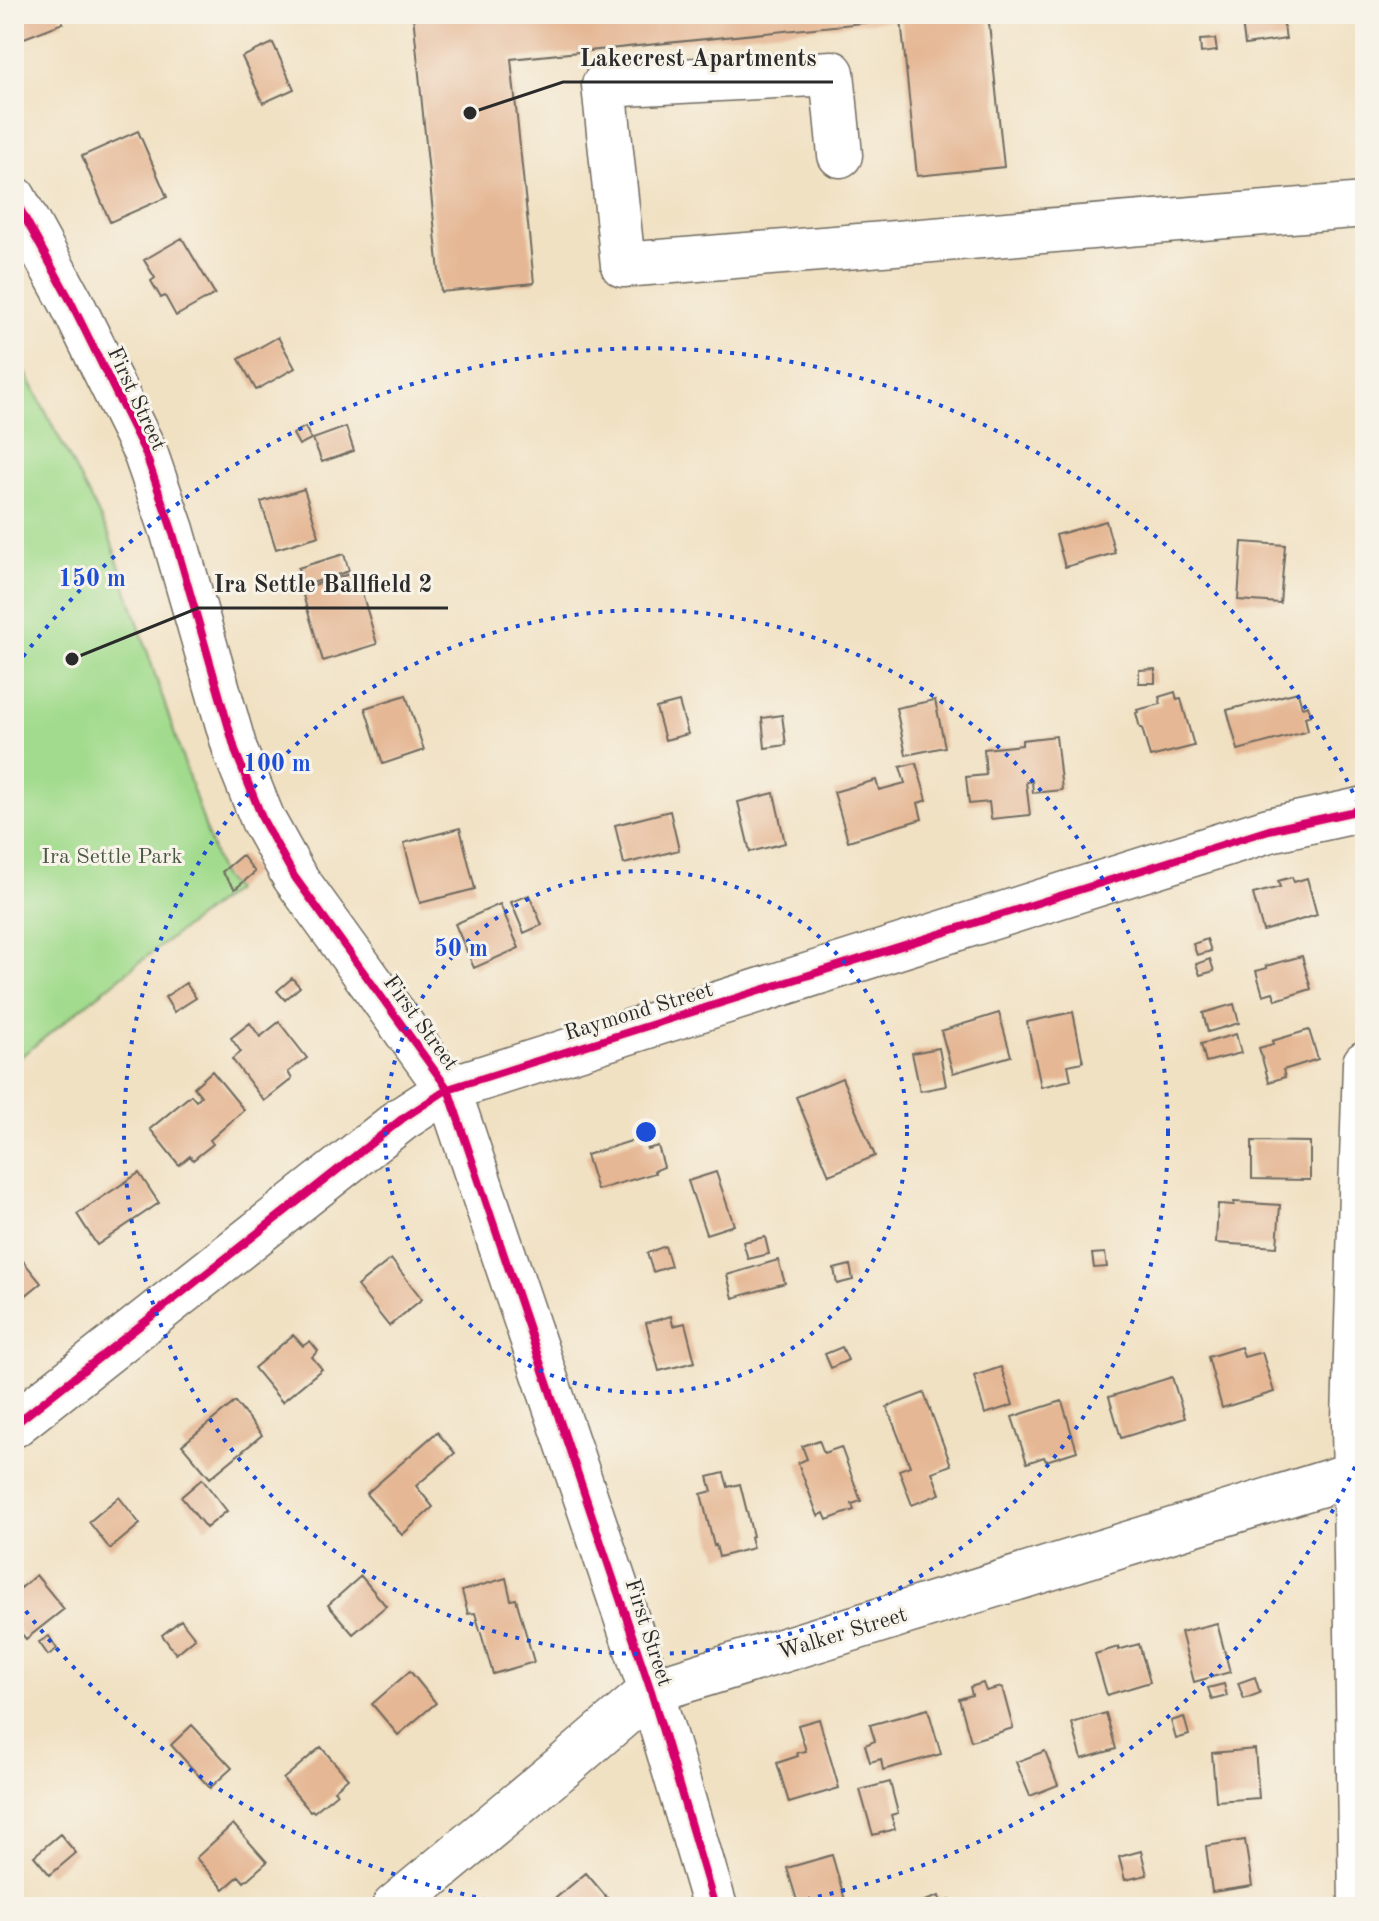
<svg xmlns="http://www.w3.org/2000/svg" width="1379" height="1921" font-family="'Old Standard TT',serif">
  <rect width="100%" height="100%" fill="#f7f3e8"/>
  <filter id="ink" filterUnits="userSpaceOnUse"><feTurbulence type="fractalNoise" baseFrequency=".0125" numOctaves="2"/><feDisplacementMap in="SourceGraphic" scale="16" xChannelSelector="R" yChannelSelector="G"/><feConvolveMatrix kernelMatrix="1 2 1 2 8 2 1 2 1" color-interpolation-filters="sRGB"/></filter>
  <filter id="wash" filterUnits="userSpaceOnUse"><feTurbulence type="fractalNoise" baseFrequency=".006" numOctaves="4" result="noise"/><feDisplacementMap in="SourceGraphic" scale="32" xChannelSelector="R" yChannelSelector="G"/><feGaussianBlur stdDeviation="1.8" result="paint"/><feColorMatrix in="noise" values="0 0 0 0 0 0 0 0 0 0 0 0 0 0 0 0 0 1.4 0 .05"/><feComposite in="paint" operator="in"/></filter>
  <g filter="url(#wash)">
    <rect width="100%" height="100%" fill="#f1e1c3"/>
    <path fill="#a2db8d" stroke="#66835c" stroke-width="2" d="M14 350 109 535 221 875 234 890 137 964 14 1062Z"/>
    <g id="blocks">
      <path fill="#e5b794" d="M14 14H60L63 23 14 42Z
        M424 14H988L1004 167 917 176 901 19 511 59 534 283 441 292 413 15Z
        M1241 14H1282L1286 39 1245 45Z
        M1215 39 1217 51 1201 53 1200 40Z
        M273 43 294 89 263 103 242 57Z
        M138 131 167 197 110 222 82 156Z
        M182 238 215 294 176 316 165 296 161 298 151 281 155 278 144 260Z
        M278 337 295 368 256 390 239 359Z
        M305 427 311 439 299 445 293 434Z
        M346 427 354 451 322 462 313 439Z
        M304 489 319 536 276 549 261 502Z
        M1106 521 1115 553 1065 567 1056 535Z
        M1242 542 1285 545 1280 603 1238 600Z
        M344 554 349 571 303 586 298 568Z
        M356 572 377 644 323 661 301 589Z
        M1155 669V683H1139V670Z
        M1175 692 1177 700 1181 699 1194 746 1150 757 1142 728H1140L1136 713 1138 712 1137 710 1161 704 1159 697Z
        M1298 692 1302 707 1308 705 1311 715 1305 717 1308 731 1238 750 1227 710Z
        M406 695 424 750 383 764 365 708Z
        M935 700 945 747 906 755 896 708Z
        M679 702 688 734 665 740 656 708Z
        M782 715 786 745 765 748 762 718Z
        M1056 736 1062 790 1033 793 1032 781 1026 782 1030 815 991 819 989 802 969 804 966 777 986 775 984 749 1022 745V740Z
        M916 763 927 800 918 803 922 819 848 841 834 792 876 780 879 790 905 783 900 767Z
        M774 793 785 843 750 852 738 802Z
        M670 811 679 850 624 864 615 825Z
        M460 828 475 889 420 903 404 843Z
        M242 855 255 872 235 889 222 872Z
        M1292 877 1294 882 1307 878 1317 915 1263 931 1253 894 1280 887 1278 881Z
        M529 895 542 925 524 933 511 902Z
        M500 904 519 948 474 968 455 924Z
        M1207 939 1211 951 1197 955 1193 944Z
        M1302 956 1311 989 1276 1000 1273 992 1263 995 1256 971 1267 968 1266 966Z
        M1210 959 1214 971 1200 975 1196 964Z
        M292 978 300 987 285 1000 277 991Z
        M186 983 196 998 174 1012 165 997Z
        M1234 1004 1239 1023 1208 1032 1203 1013Z
        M1073 1012 1083 1062 1068 1065 1071 1080 1041 1087 1027 1022Z
        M999 1013 1011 1056 953 1073 941 1031Z
        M279 1022 307 1058 288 1072 292 1079 264 1101 232 1059 241 1052 231 1038 250 1023 260 1037Z
        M1309 1030 1318 1059 1283 1070 1285 1077 1269 1082 1259 1048 1273 1044 1272 1041Z
        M1236 1034 1241 1053 1206 1062 1201 1044Z
        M939 1048 946 1086 920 1091 912 1053Z
        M212 1071 244 1110 210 1140 213 1144 193 1160 190 1156 179 1165 150 1129 191 1095 196 1101 201 1096 194 1087Z
        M842 1078 875 1156 829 1175 796 1097Z
        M644 1137 647 1149 658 1146 664 1167 654 1171 655 1173 597 1190 586 1155Z
        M1252 1141 1310 1142V1180L1252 1179Z
        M716 1172 734 1225 706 1234 688 1181Z
        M139 1173 159 1203 97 1245 77 1214Z
        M1234 1202 1280 1205 1277 1247 1216 1243 1218 1204 1234 1205Z
        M765 1237 769 1254 748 1259 743 1242Z
        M665 1246 671 1266 653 1272 647 1253Z
        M14 1250 41 1283 14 1305Z
        M1105 1253 1107 1267 1094 1268 1092 1254Z
        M391 1259 422 1299 389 1326 357 1286Z
        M778 1260 785 1283 733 1298 727 1275Z
        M850 1265 853 1280 837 1284 834 1269Z
        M671 1316 673 1326 685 1323 695 1362 659 1371 646 1323Z
        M293 1335 303 1346 310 1341 318 1351 312 1357 322 1369 282 1402 254 1368Z
        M842 1347 848 1360 831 1368 825 1354Z
        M1241 1347 1244 1357 1262 1352 1274 1392 1222 1408 1208 1357Z
        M1001 1367 1013 1405 985 1414 974 1376Z
        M1172 1377 1185 1418 1121 1438 1109 1397Z
        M924 1393 951 1465 932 1472 940 1494 912 1505 899 1470 910 1466 887 1407Z
        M1062 1401 1077 1451 1046 1461 1044 1457 1027 1463 1012 1417Z
        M235 1402 262 1435 210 1478 182 1445Z
        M437 1432 455 1453 416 1486 433 1507 402 1535 366 1494Z
        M819 1440 824 1453 841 1447 861 1501 852 1504 854 1510 827 1520 824 1513 818 1516 798 1463 807 1459 802 1446Z
        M724 1473 728 1487 740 1484 753 1536 750 1537 753 1548 719 1557 716 1545 714 1546 701 1494 712 1491 708 1477Z
        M202 1479 227 1511 206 1528 181 1497Z
        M119 1497 140 1524 110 1549 89 1522Z
        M36 1575 64 1609 26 1639 14 1625V1586L17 1583 21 1588Z
        M361 1576 386 1606 353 1634 328 1605Z
        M506 1578 511 1600 516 1599 534 1662 493 1674 475 1613 468 1614 462 1591Z
        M181 1620 195 1638 176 1654 162 1635Z
        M1217 1623 1230 1672 1194 1682 1181 1632Z
        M49 1636 57 1649 48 1655 39 1642Z
        M1139 1644 1150 1682 1107 1695 1095 1654 1118 1647V1650Z
        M410 1671 436 1703 398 1735 372 1704Z
        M1255 1677 1260 1693 1244 1699 1238 1683Z
        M983 1683 986 1691 1002 1687 1013 1728 971 1741 959 1699 972 1695 970 1687Z
        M1224 1684 1227 1696 1212 1700 1208 1688Z
        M928 1709 941 1754 883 1770 881 1759 870 1762 865 1745 875 1741 870 1725Z
        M1106 1713 1116 1749 1082 1759 1072 1723Z
        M1184 1717 1189 1735 1176 1739 1171 1721Z
        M819 1719 839 1788 789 1803 777 1763 798 1756 797 1753 806 1751 798 1725Z
        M192 1725 232 1768 210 1788 171 1745Z
        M321 1747 348 1778 334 1790 337 1793 314 1812 312 1810 310 1811 283 1779Z
        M1255 1749 1259 1798 1216 1801 1212 1753Z
        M1045 1751 1058 1785 1030 1796 1016 1762Z
        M890 1782 898 1813 891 1815 895 1829 873 1835 860 1790Z
        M233 1824 267 1862 244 1882 239 1876 224 1889 196 1858Z
        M60 1834 76 1853 50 1875 34 1856Z
        M1245 1840 1252 1886 1212 1892 1206 1846Z
        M1141 1851 1147 1875 1125 1880 1119 1857Z
        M832 1855 847 1907H799L787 1868Z
        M586 1873 615 1907H545Z
        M939 1896 941 1903 951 1900 954 1907H907Z"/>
    </g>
  </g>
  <g filter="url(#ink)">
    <use href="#blocks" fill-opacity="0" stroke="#706b60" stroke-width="2"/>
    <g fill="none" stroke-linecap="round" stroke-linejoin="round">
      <defs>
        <path id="minor" d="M840 155 832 73 604 85 623 265 1365 205
          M14 198 70 300 145 452 172 530 236 753 263 820 294 876 448 1089 651 1691 715 1907
          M14 1425 402 1119 448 1089 1269 830 1365 809
          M394 1907 565 1765 651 1691 1354 1474
          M1361 1907 1354 1420 1365 1063"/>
      </defs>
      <use href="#minor" stroke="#706b60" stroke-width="47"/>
      <use href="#minor" stroke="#fff" stroke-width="44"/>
      <defs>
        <path id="cycleway" d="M14 198 70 300 145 452 172 530 236 753 263 820 294 876 448 1089 651 1691 715 1907
          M14 1425 402 1119 448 1089 1269 830 1365 809"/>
      </defs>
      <use href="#cycleway" stroke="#f7f3e8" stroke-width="13"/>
      <use href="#cycleway" stroke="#d6006c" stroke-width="8"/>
    </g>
  </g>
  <g fill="none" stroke="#1d4ed8" stroke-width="4" stroke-dasharray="4 8">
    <circle cx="646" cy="1132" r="261"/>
    <circle cx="646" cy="1132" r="522"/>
    <path d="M1365 1445A784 784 0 0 1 769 1906M523 1906A784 784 0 0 1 16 1598M16 666A784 784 0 0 1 1365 819"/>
  </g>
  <g text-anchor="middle" stroke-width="6" stroke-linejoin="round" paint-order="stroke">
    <g font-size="22" fill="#2b2b2b" stroke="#f7f3e8">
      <text transform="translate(138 398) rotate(65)" y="8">First Street</text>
      <text transform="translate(638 1010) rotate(-17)" y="8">Raymond Street</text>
      <text transform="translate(422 1022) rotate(54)" y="8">First Street</text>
      <text transform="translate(650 1632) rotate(72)" y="8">First Street</text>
      <text transform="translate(842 1632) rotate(-17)" y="8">Walker Street</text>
    </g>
    <g font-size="22" fill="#495744" stroke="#f7f3e8">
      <text x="112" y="863">Ira Settle Park</text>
    </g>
  </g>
  <circle cx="646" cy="1132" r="12" fill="#1d4ed8" stroke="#f7f3e8" stroke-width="4"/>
  <g font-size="24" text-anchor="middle" font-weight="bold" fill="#1d4ed8" stroke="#f7f3e8" stroke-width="6" stroke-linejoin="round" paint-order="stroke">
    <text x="92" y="586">150 m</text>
    <text x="277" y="771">100 m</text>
    <text x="461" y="956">50 m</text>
  </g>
  <path fill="none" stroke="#2b2b2b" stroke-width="3" d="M470 113L563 82H833M72 659L198 608H448"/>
  <g fill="#2b2b2b" stroke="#f7f3e8" stroke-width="3">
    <circle cx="470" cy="113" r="8"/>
    <circle cx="72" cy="659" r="8"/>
  </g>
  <g font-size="24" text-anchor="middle" font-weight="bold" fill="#2b2b2b" stroke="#f7f3e8" stroke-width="6" stroke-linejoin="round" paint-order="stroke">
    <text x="698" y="66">Lakecrest Apartments</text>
    <text x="323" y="592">Ira Settle Ballfield 2</text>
  </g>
  <rect width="1379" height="1921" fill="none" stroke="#f7f3e8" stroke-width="48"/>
</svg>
